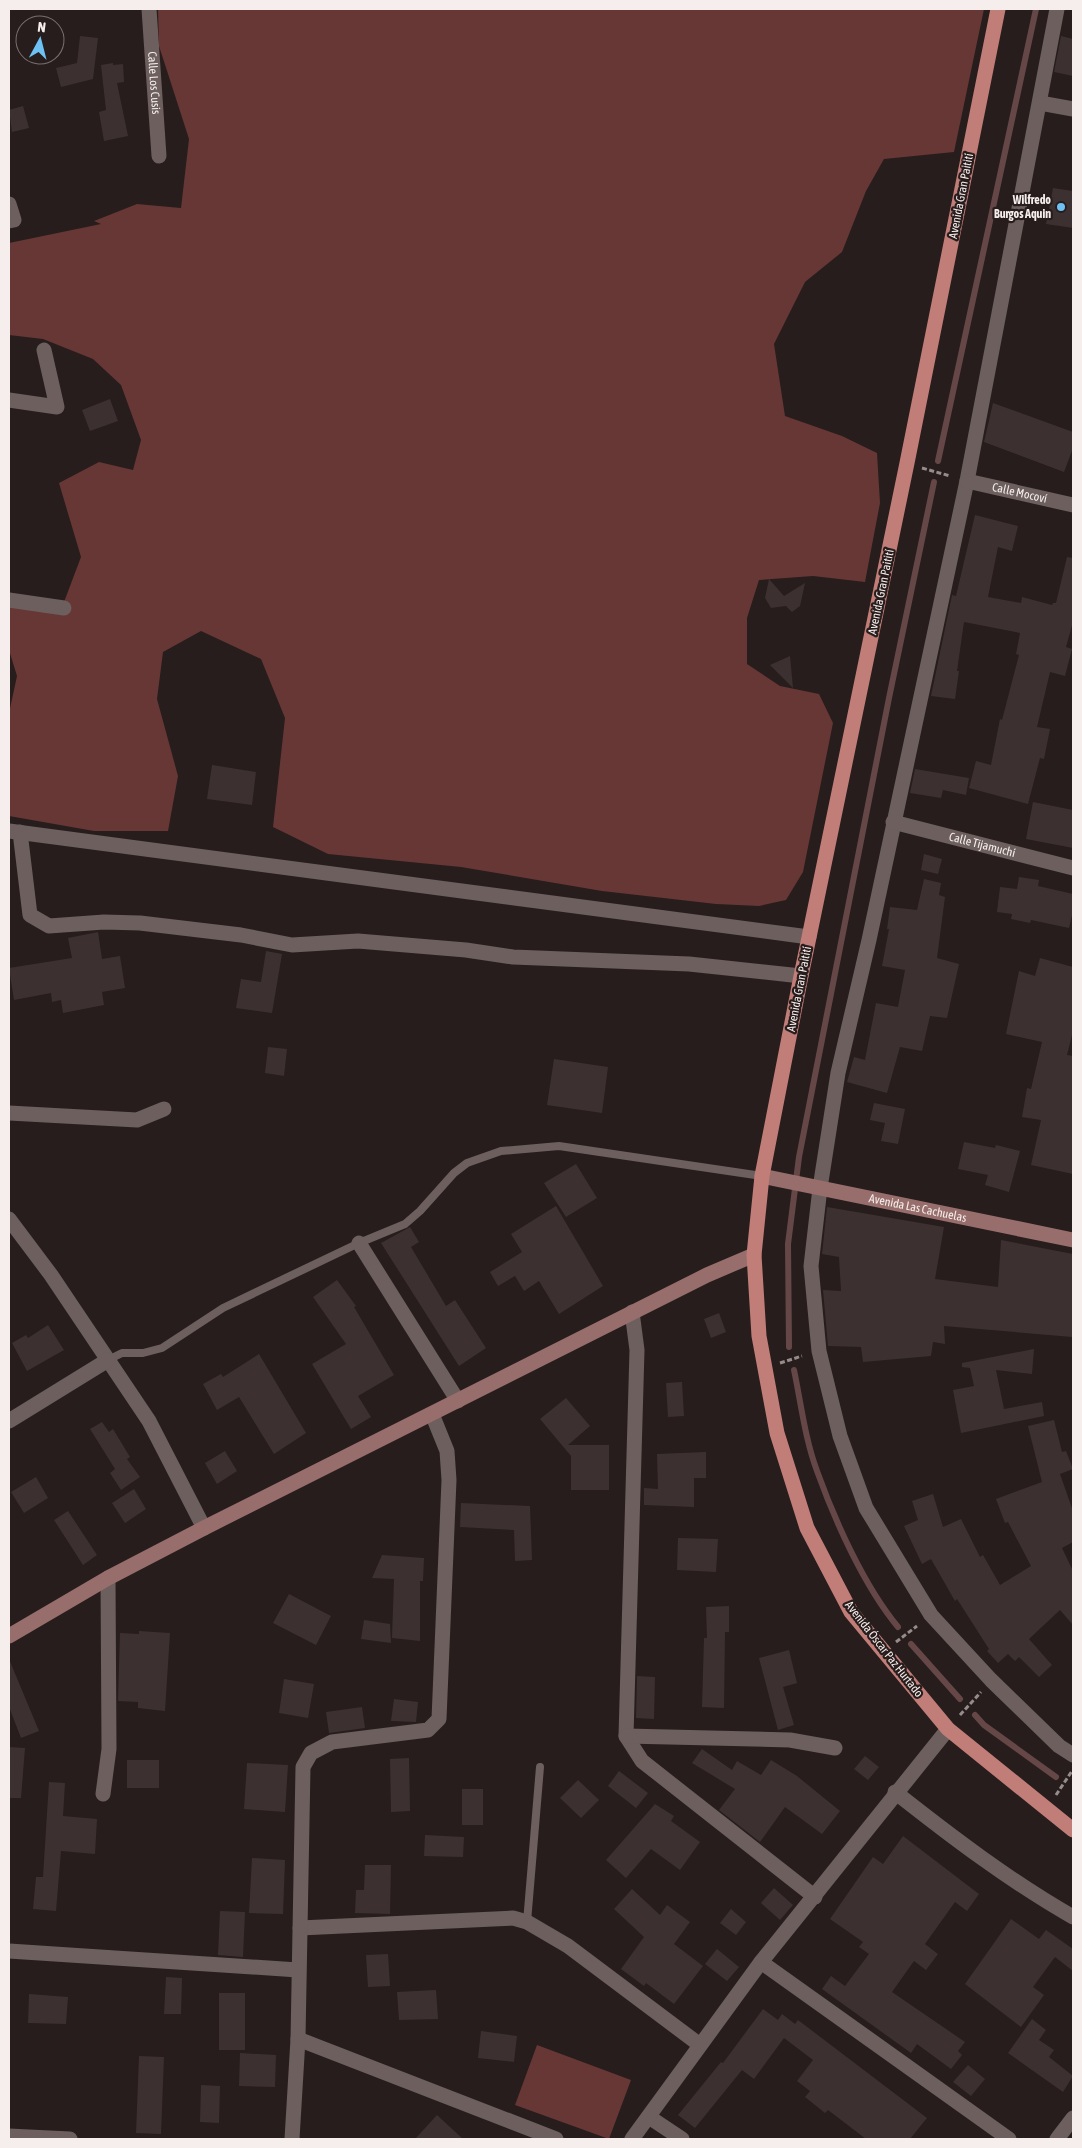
<svg xmlns="http://www.w3.org/2000/svg" width="1082" height="2148" font-family="'Asap Condensed',sans-serif">
  <rect width="100%" height="100%" fill="#271d1c"/>
  <path fill="#663734" d="M158 9H984L954 152 884 159 866 191 842 252 805 282 774 344 785 416 842 436 877 453 880 503 865 582 813 576 759 580 747 618V664L780 686 819 694 833 723 803 872 786 900 759 906 716 904 602 891 461 867 328 854 273 827 285 718 261 659 201 631 163 652 157 699 178 776 168 831H94L9 816V713L17 676 9 650V604L64 602 81 557 59 483 99 462 133 470 141 440 121 385 93 359 43 339 9 335V243L101 224 94 221 137 204 181 208 189 139 159 46Z
    M537 2045 631 2080 609 2139 515 2105Z"/>
  <g fill="none" stroke-linecap="round" stroke-linejoin="round">
    <path stroke="#664747" stroke-width="6" d="M938 461 1036 9
      M789 1347 788 1244 799 1157 889 698 934 482
      M794 1370C801 1403 805 1439 817 1471 835 1521 864 1586 898 1627
      M911 1644 960 1699
      M975 1715 984 1725 1056 1777"/>
  </g>
  <path fill="#3c3130" d="M80 36 98 38 93 79 61 87 56 68 77 63Z
    M1061 36 1073 39V76L1054 72Z
    M113 63V65L123 64 124 82 117 83 128 136 104 141 99 112 106 110 101 65Z
    M23 106 29 128 12 132 9 110Z
    M1053 188 1073 191V228L1046 224Z
    M110 399 118 421 90 431 82 410Z
    M993 403 1073 432V448L1064 472 984 442Z
    M975 515 1018 526 1012 551 998 547 988 597 1021 603 1022 597 1052 605 1053 603H1056L1067 557 1073 558V622L1066 647 1072 649 1065 676 1050 672 1037 727 1050 729 1044 759 1040 758 1028 804 969 788 976 761 991 765 1000 719 1002 720 1019 655 1016 654 1020 633 964 622 957 671H959L955 699 931 696 952 595 956 596Z
    M769 579 784 596 805 583 800 606 792 612 786 606 771 608 765 598Z
    M790 656 793 688 770 665Z
    M212 765 256 772 252 805 207 799Z
    M915 769 969 778 966 795 943 790 941 798 910 793Z
    M1033 802 1073 810V848L1026 839Z
    M924 854 942 859 938 874 921 870Z
    M1019 877 1039 880 1038 886 1073 894V911L1069 928 1031 920 1030 923 1011 919 1012 914 997 912 1000 887 1017 889Z
    M924 879 941 883 939 895 945 897 937 958 959 964 947 1018 930 1016 922 1051 900 1047 887 1093 847 1082 854 1057 865 1060 876 1003 898 1007 905 970 882 966 889 929H887L890 907 917 910Z
    M98 932 102 959 120 956 125 988 102 992 104 1005 63 1013 61 1000 52 1002 51 993 14 1000 9 968 72 958 68 938Z
    M266 951 282 954 272 1013 236 1008 241 979 261 982Z
    M1040 958 1073 967V1031L1067 1055 1073 1056V1174L1031 1165 1041 1120 1022 1117 1027 1088 1031 1089 1042 1042 1006 1034 1019 971 1035 976Z
    M268 1047 287 1049 284 1076 265 1073Z
    M554 1059 608 1067 602 1113 547 1105Z
    M874 1103 905 1109 898 1144 881 1141 885 1123 870 1120Z
    M964 1142 995 1148 996 1145 1020 1151 1009 1192 985 1185 988 1175 958 1169Z
    M576 1164 597 1198 566 1217 544 1183Z
    M556 1206 603 1286 559 1314 539 1281 524 1291 515 1276 498 1286 490 1272 522 1252 511 1234Z
    M827 1207 944 1227 935 1279 998 1287 1001 1240 1073 1254 1072 1337 944 1326 945 1344 933 1342 931 1356 863 1362 861 1347 828 1346 823 1290 841 1291 839 1257 822 1254Z
    M410 1227 419 1242 411 1247 446 1306 455 1300 486 1348 459 1366 381 1243Z
    M337 1280 356 1306 354 1307 394 1375 358 1396 371 1417 351 1429 312 1364 346 1344 313 1297Z
    M719 1313 726 1332 711 1338 704 1319Z
    M48 1325 64 1350 27 1371 12 1343 26 1335 28 1338Z
    M1034 1349 1032 1374 996 1370 1004 1409 1042 1402 1044 1416 961 1433 953 1390 974 1386 970 1368 962 1367V1363Z
    M259 1354 306 1433 274 1454 239 1397 217 1410 203 1384 221 1374 223 1377Z
    M682 1382 684 1416 668 1417 666 1383Z
    M566 1398 590 1426 568 1445H609V1490H571V1456L540 1419Z
    M1054 1420 1062 1452 1066 1451 1073 1469 1060 1474 1073 1511V1542L1062 1548 1073 1571V1625L1060 1610 1029 1639 1052 1665 1039 1677 1019 1657 1015 1661 1008 1654 998 1663 987 1651 989 1649 957 1599 955 1601 931 1559 922 1564 904 1526 918 1520 912 1501 933 1494 943 1527 961 1519 980 1557 983 1555 1000 1585 1031 1566 1008 1522 1005 1523 996 1499 1042 1482 1028 1426Z
    M102 1422 109 1432 113 1429 130 1457 127 1459 140 1477 121 1490 110 1473 115 1469 90 1429Z
    M225 1451 237 1471 217 1484 205 1463Z
    M706 1452V1478H694V1507L644 1505V1488L658 1489 657 1454Z
    M36 1477 48 1498 24 1513 11 1492Z
    M134 1489 146 1509 125 1523 112 1503Z
    M461 1503 530 1506 532 1560 515 1561 514 1530 460 1527Z
    M68 1511 97 1555 83 1565 54 1520Z
    M678 1538 718 1539 716 1572 677 1570Z
    M382 1555 424 1558 423 1581H420V1641L392 1638 394 1579 372 1578Z
    M289 1594 331 1616 316 1645 273 1623Z
    M729 1606V1632H725L724 1708 702 1707 704 1638H707L706 1607Z
    M364 1620 390 1624 391 1643 361 1639Z
    M139 1631 170 1633 165 1711 138 1708V1702L118 1701 120 1633 139 1634Z
    M789 1650 797 1683 783 1687 794 1725 778 1730 759 1658Z
    M9 1659 39 1731 21 1738 9 1707Z
    M637 1676 655 1677 654 1719 636 1718Z
    M284 1679 314 1684 308 1718 279 1713Z
    M394 1699 418 1702 416 1722 391 1721Z
    M362 1707 365 1728 329 1733 326 1712Z
    M9 1747 25 1748 21 1798H9Z
    M702 1749 732 1770 737 1761 761 1775 771 1760 797 1776 840 1811 822 1834 785 1807 760 1842 719 1810 735 1789 692 1763Z
    M865 1756 879 1767 868 1780 854 1769Z
    M409 1758 410 1811 391 1812 390 1759Z
    M127 1760H159V1788H127Z
    M247 1763 288 1765 285 1812 244 1809Z
    M619 1771 648 1793 636 1808 608 1786Z
    M578 1780 599 1800 581 1818 560 1798Z
    M49 1782 65 1783 63 1816 97 1819 95 1854 61 1851 56 1911 33 1909 36 1877H43Z
    M462 1789H483V1825H462Z
    M655 1804 674 1816 671 1821 700 1842 680 1870 651 1849 626 1878 606 1860Z
    M425 1835 464 1837 463 1857 424 1856Z
    M903 1836 979 1894 967 1911 955 1902 925 1944 938 1954 926 1970 914 1961 892 1992 965 2042 958 2051 962 2055 951 2069 917 2044 911 2053 822 1989 831 1976 845 1986 869 1954 859 1947 863 1942 830 1919 873 1857 883 1864Z
    M252 1858 285 1860 283 1914 249 1913Z
    M365 1865H391L390 1914 355 1913 356 1890H364Z
    M774 1888 793 1905 780 1920 761 1903Z
    M632 1889 660 1915 667 1905 690 1922 674 1944 703 1966 674 2004 646 1983 644 1986 621 1969 644 1937 614 1909Z
    M731 1909 746 1922 736 1935 720 1923Z
    M220 1911 245 1912 243 1957 218 1955Z
    M1011 1919 1039 1939 1046 1930 1073 1949V1971L1055 1957 1033 1987 1044 1995 1021 2027 965 1984Z
    M717 1949 739 1967 727 1981 705 1964Z
    M388 1954 390 1986 368 1987 366 1955Z
    M166 1977 182 1978 181 2014H164Z
    M436 1990 438 2019 399 2020 397 1992Z
    M219 1993H245V2050H219Z
    M29 1994 68 1997 66 2024 28 2023Z
    M763 2009 778 2020 782 2014 795 2024 798 2020 927 2118 910 2139H866L828 2110 825 2113 805 2097 810 2091 797 2081 813 2060 784 2038 754 2079 742 2070 695 2128 678 2115 721 2062 723 2063Z
    M1032 2019 1046 2030 1039 2040 1054 2050 1049 2057 1073 2076 1063 2092 1008 2053Z
    M481 2031 517 2036 514 2062 478 2058Z
    M240 2053 276 2055 275 2087 239 2086Z
    M139 2056 164 2057 161 2134 136 2133Z
    M968 2065 985 2079 971 2096 953 2082Z
    M201 2085 220 2086 219 2123 200 2122Z
    M437 2115 463 2139H415Z"/>
  <g fill="none" stroke-linecap="round" stroke-linejoin="round">
    <path stroke="#958c8b" stroke-width="3" stroke-dasharray="5 2.5" stroke-linecap="butt" d="M922 468 950 476
      M780 1363 802 1356
      M896 1642 917 1626
      M960 1715 981 1692
      M1056 1795 1072 1771"/>
    <path stroke="#6c5f5e" stroke-width="8" d="M108 1360 122 1353H143L162 1348 223 1308 359 1243 405 1224 420 1211 454 1173 467 1163 501 1151 559 1146 762 1176
      M527 1922 540 1767"/>
    <g stroke="#6c5f5e" stroke-width="15">
      <path id="s1" d="M149 9 159 156"/>
      <path d="M1057 9 967 481 869 940 838 1073 820 1188 811 1266 819 1351 840 1436 866 1508 931 1615 991 1680 1059 1746 1073 1755"/>
      <path d="M1040 103 1073 109"/>
      <path d="M9 204 14 220 9 221"/>
      <path d="M9 400 57 407 44 350"/>
      <path id="s2" d="M967 481 1073 505"/>
      <path d="M9 600 64 608"/>
      <path id="s3" d="M893 822 1073 868"/>
      <path d="M9 831 809 937"/>
      <path d="M20 832 30 915 49 926 104 922 140 923 241 935 292 945 358 941 466 950 513 957 689 964 801 976"/>
      <path d="M9 1113 137 1120 164 1109"/>
      <path d="M9 1219 51 1275 149 1421 204 1528"/>
      <path d="M359 1243 458 1401"/>
      <path d="M632 1312 637 1350 626 1736 642 1761 815 1897"/>
      <path d="M9 1421 108 1360"/>
      <path d="M626 1736 790 1740 835 1748"/>
      <path d="M895 1792C952 1837 1010 1881 1073 1917"/>
      <path d="M103 1794 109 1749 108 1578"/>
      <path d="M300 1928 513 1918 527 1922 568 1946 700 2045"/>
      <path d="M9 1951 298 1970"/>
      <path d="M761 1962 1009 2139"/>
      <path d="M298 2039 556 2139"/>
      <path d="M649 2117 682 2139"/>
      <path d="M9 2136 70 2139"/>
      <path d="M292 2139 298 2039 303 1767 311 1753 332 1742 428 1730 439 1719 449 1480 447 1451 432 1414"/>
      <path d="M632 2139 761 1962 948 1729"/>
      <path d="M1057 2139 1073 2118"/>
    </g>
    <g stroke="#976e6b" stroke-width="15">
      <path id="s4" d="M762 1176 1073 1240"/>
      <path d="M9 1636 108 1578 204 1528 707 1275 754 1255"/>
    </g>
    <path stroke="#c17d78" stroke-width="15" d="M998 9 907 463 801 976 762 1176 754 1255 759 1336 777 1433 807 1528 851 1612 948 1729 1073 1830"/>
  </g>
  <circle fill="#6dc2f3" stroke="#271d1c" stroke-width="2" cx="1061" cy="207" r="5"/>
  <g text-anchor="middle" stroke-width="4.5" stroke-linejoin="round" paint-order="stroke">
    <g font-size="12" fill="#f6eeed" stroke="#271d1c">
      <text dy="4" stroke="none"><textPath href="#s1" startOffset="74">Calle Los Cusis</textPath></text>
      <text transform="translate(961 196) rotate(-79)" y="4">Avenida Gran Paitití</text>
      <text dy="4" stroke="none"><textPath href="#s2" startOffset="54">Calle Mocoví</textPath></text>
      <text transform="translate(881 592) rotate(-78)" y="4">Avenida Gran Paitití</text>
      <text dy="4" stroke="none"><textPath href="#s3" startOffset="92">Calle Tijamuchí</textPath></text>
      <text transform="translate(799 989) rotate(-79)" y="4">Avenida Gran Paitití</text>
      <text dy="4" stroke="none"><textPath href="#s4" startOffset="159">Avenida Las Cachuelas</textPath></text>
      <text transform="translate(884 1649) rotate(52)" y="4">Avenida Óscar Paz Hurtado</text>
    </g>
    <g font-size="12" font-weight="bold" fill="#f6eeed" stroke="#271d1c" text-anchor="end">
      <text x="1051" y="204">Wilfredo<tspan x="1051" dy="14">Burgos Aquin</tspan></text>
    </g>
  </g>
  <rect width="1082" height="2148" fill="none" stroke="#f6eeed" stroke-width="20"/>
  <g transform="translate(40 40) rotate(7)"><circle r="24" fill="#271d1c" stroke="#7a7170"/>
  <path d="M0-4L9 19L0 12L-9 19Z" fill="#6dc2f3"/>
  <text y="-8" font-size="14" font-weight="bold" text-anchor="middle" fill="#f6eeed">N</text>
  </g>
</svg>
